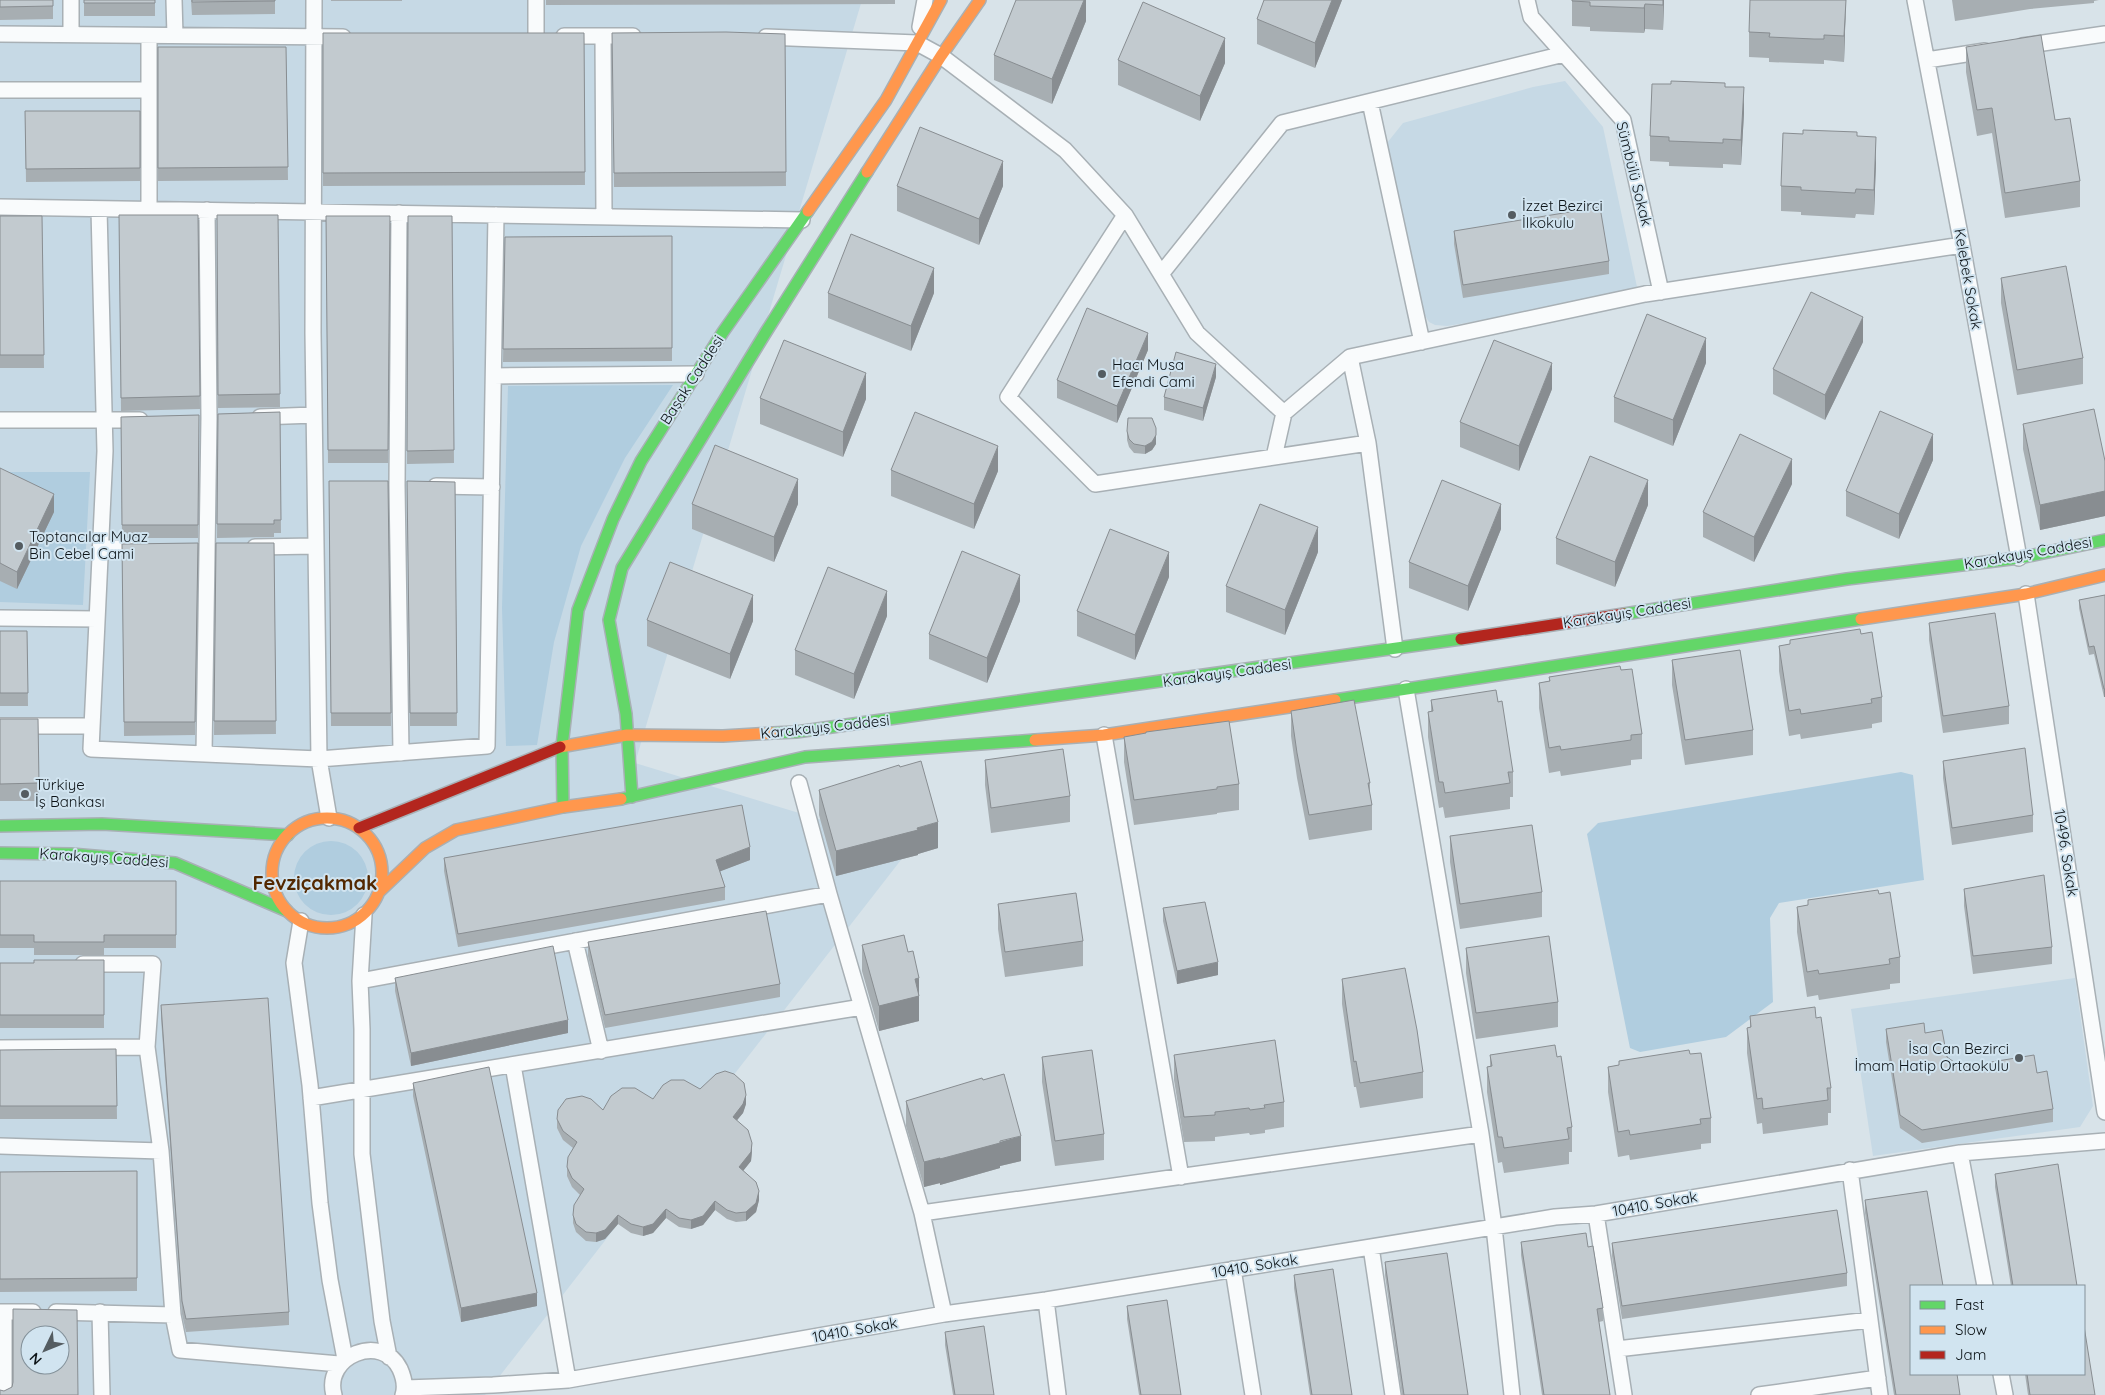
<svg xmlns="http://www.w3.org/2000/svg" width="2105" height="1395" font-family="Quicksand,sans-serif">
  <rect width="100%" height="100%" fill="#d8e3e9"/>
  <path fill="#c6d9e5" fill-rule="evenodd" d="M0 0H862L635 763 911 847 485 1395H0ZM30 1335H60V1365H30Z
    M1565 81 1603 127 1637 287 1632 296 1447 326 1435 325 1429 322 1421 309 1387 143 1403 123 1533 87Z
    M2075 978 2093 1106 2080 1127 1873 1156 1851 1009Z"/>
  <path fill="#b0cddf" d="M673 385 625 458 581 546 554 642 537 745 506 746 502 608 508 386Z
    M0 472H90L83 605 0 602Z
    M1901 772 1913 775 1924 880 1779 903 1770 918 1773 1002 1726 1037 1640 1052 1630 1048 1587 834 1598 823Z
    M294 878a37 37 0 1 1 74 0a37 37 0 1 1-74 0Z"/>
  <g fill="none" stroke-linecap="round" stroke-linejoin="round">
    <defs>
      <path id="street" d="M71 0V35
        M174 0 175 36
        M314 0 313 333 319 759 329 818
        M1527 0 1531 17 1623 120 1661 292
        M1915 0 1962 245 2019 558
        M920 27 925 0
        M0 34 343 37
        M149 36V210
        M536 36V0
        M564 36H633
        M603 36 604 217
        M766 37 917 43 941 56 1065 150 1125 215 1197 333 1284 413
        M2022 46 2105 34
        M1927 60 1985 51
        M0 90H149
        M1370 102 1422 342
        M0 207 802 220
        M99 209 105 451 91 749 319 759 487 746 496 215
        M399 213 397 485 401 753
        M1125 215 1008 397 1095 484 1368 443
        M1161 274 1282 123 1564 54
        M494 376 696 374
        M260 417 314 415
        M0 420H140
        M1274 457 1284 413 1350 357
        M436 486 492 487
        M255 547 316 546
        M100 548H142
        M2026 594 2105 1112
        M0 618 97 619
        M1395 649 1368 443 1350 357 1645 294 1962 245
        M1406 689 1481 1134 1494 1227 1512 1395
        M0 726H92
        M1104 735 1181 1177
        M204 754 209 418 207 210
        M799 783 829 894 922 1213 1481 1134
        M364 915 360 981 362 1029V1154L382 1321 389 1357
        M301 921 294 963 310 1085 320 1203 330 1280 345 1359
        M575 941 601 1051
        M83 964H153L147 1047 161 1151 173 1315 180 1350 339 1364
        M360 981 829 894
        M0 1048 147 1047
        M513 1065 568 1380
        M311 1098 862 1007
        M0 1146 161 1151
        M1960 1153 1985 1286
        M1850 1170 1880 1395
        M922 1213 944 1314
        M1596 1214 1624 1395
        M1371 1247 1393 1395
        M1233 1269 1253 1395
        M1046 1300 1058 1395
        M0 1312H33
        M4 1312V1395
        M56 1312 173 1315
        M100 1312 102 1395
        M1617 1349 1870 1320
        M2001 1374 2005 1395
        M405 1388 493 1385 568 1380 944 1314 1046 1300 1555 1217 1596 1214 1960 1153 2105 1141
        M334 1395C323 1356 382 1332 400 1369 404 1378 406 1386 403 1395
        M1759 1395 1878 1378"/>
      <path id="fast" d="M1624 614 1847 579 2019 558 2105 540
        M1335 700 1861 619
        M773 733 796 732 1461 639
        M632 797 626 714 609 620 622 568 766 332 867 172
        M621 799 805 757 1035 740
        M563 807 562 746 578 610 613 519 641 461 723 332 808 211
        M0 826 102 824 288 835
        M0 853 71 854 175 863 287 911"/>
      <path id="slow" d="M867 172 941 56 980 0
        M808 211 886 100 941 0
        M1861 619 2026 594 2105 575
        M1035 740 1104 735 1335 700
        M560 747 627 735 723 736 773 733
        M272 873a55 55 0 1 1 110 0a55 55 0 1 1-110 0Z
        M380 891 425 848 456 830 563 807 621 799"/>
      <path id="jam" d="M1461 639 1624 614
        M359 828 560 747"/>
    </defs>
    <use href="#street" stroke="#a8b0b5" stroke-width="18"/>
    <use href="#fast" stroke="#a8b0b5" stroke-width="14"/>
    <use href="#slow" stroke="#a8b0b5" stroke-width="14"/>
    <use href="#jam" stroke="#a8b0b5" stroke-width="14"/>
    <use href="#street" stroke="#f9fbfc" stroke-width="15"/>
    <use href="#fast" stroke="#63d668" stroke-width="11"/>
    <use href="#slow" stroke="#ff974d" stroke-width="11"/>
    <use href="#jam" stroke="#b3261e" stroke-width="11"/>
  </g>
  <path fill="#a7aeb2" d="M0 0H53V19L0 20Z
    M84 0H155V16H84Z
    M191 0H275V14L192 15Z
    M331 0H402V1H331Z
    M546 0H895V4L546 5Z
    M1086 0V21L1052 104 994 80V55Z
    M1342 0 1315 68 1257 44V19Z
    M1572 0H1664L1663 30 1645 29 1644 33 1616 32 1590 31V27L1572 26Z
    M1846 0 1844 62 1824 60V64L1769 62V58L1749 57V32Z
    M1952 0H2099L2094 1V3L2030 9 1955 21Z
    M323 33H584L585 185 323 186Z
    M612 33 785 34 786 186 614 187Z
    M158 47H286L288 180 158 181Z
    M1966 47 2055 120 2080 181V207L2005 218 1992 133 1977 136 1966 72Z
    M1118 60 1225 63 1200 121 1118 85Z
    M1725 87 1744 113 1741 165 1723 164V168L1669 166V162L1650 161V136Z
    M25 111H140V181L26 182Z
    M1857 136 1876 162 1874 215 1856 214 1855 218 1801 215V212L1781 211V186Z
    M897 186H1003L979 245 897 211Z
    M119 215H198L200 409 121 411Z
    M217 215H278L280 407 218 408Z
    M0 216H42L44 368H0Z
    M326 216H390L388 463H328Z
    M408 216H452L454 463 407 464Z
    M1454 231 1609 261V274L1463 298 1454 244Z
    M672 236V361L503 362 505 237Z
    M2001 278 2083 358V384L2017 395 2001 303Z
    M828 293H934L911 351 828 318Z
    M1863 342 1825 420 1773 394V369Z
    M1148 350 1117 423 1057 398V380Z
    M1706 363 1673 446 1614 422V397Z
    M1216 377 1203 421 1164 410V397Z
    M1552 389 1519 471 1460 447V422Z
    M760 398 866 399 843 457 760 424Z
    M280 412 281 533H274V537L217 538 218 414Z
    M199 415 198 538H122L121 417Z
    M2023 424 2105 461V516L2040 530 2023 449Z
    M1127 431 1156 444 1152 450 1145 454 1134 453 1129 447 1127 440Z
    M1933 460 1899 539 1846 516V491Z
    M0 468 54 512 17 589 0 581Z
    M891 470 998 471 974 529 891 496Z
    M329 481H388L391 726H331Z
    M407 481 455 482 457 726H410Z
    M1792 484 1754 562 1703 537V512Z
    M692 504H798L774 562 692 529Z
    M1648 505 1615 587 1556 564V538Z
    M1501 529 1468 611 1409 588V562Z
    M198 543 195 735 124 736 122 544Z
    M216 543H274L276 734 214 735Z
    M1318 552 1285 635 1226 612V586Z
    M1169 577 1135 660 1077 636V611Z
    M2105 595V697H2104L2094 654 2089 655 2079 608V600Z
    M1020 601 987 683 929 659V634Z
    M887 616 854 699 795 675V650Z
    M647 620 753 621 730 679 647 646Z
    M1929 623 2009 706V724L1943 733 1929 640Z
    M0 631H27L28 706H0Z
    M1861 634 1882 697V722L1872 724V728L1801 739 1800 734 1789 736 1779 671V646L1790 644V640Z
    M1672 660 1753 730V755L1685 765 1672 685Z
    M1621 670 1642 734V759L1631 760V765L1561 776 1560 771 1549 773 1539 708V683L1549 681V677Z
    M1431 700 1498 702 1513 772V797H1510V809L1445 818 1443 807 1439 808 1428 737V712L1431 711Z
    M1291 711 1370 783V794L1372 805V830L1309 840 1297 778 1291 736Z
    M0 719H38L39 801H0Z
    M1124 737 1239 784V810L1217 813V814L1134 825 1124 762Z
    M985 760 1070 796V822L991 833 985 785Z
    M1943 761 2033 815V832L1952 845 1943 778Z
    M819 790 938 848 918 854V855L836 876 819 815Z
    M1450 836 1542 892V917L1460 929 1450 862Z
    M444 858 750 860 720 871 725 887V900L458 947 444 871Z
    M0 881H176V948H104V955H34V948H0Z
    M1964 889 2052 947V964L1973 974 1964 906Z
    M1879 894 1900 957V983L1890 984V989L1819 1000 1818 995 1807 997 1797 932V907L1808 905V900Z
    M998 904 1083 941V966L1005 977 998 929Z
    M1163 908 1218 975 1177 984 1163 921Z
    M588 942 780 984V997L605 1028 588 956Z
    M862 945 919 1003V1021L879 1031 862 971Z
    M1466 948 1558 1002V1027L1476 1039 1466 973Z
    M104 960V1028H0V963H34Z
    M395 978 568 1033 411 1066 395 991Z
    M1342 979 1423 1072V1098L1360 1108 1356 1087H1354L1342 1004Z
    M161 1005 289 1312V1325L186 1332 182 1314 161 1018Z
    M1750 1016 1816 1018 1831 1088V1113H1828V1125L1763 1134 1762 1123 1757 1124 1747 1053V1028L1750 1027Z
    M1886 1029 1925 1033 1947 1057 1961 1067 2037 1073 2053 1109V1122L1922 1143 1900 1128 1886 1042Z
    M116 1049 117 1119H0V1050Z
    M1690 1054 1711 1118V1143L1701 1144V1149L1630 1160 1629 1155 1618 1157 1608 1092V1067L1619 1065V1061Z
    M1174 1055 1284 1102V1127L1265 1130V1133L1250 1135 1249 1133 1215 1137V1141L1184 1142 1174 1080Z
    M1490 1055 1557 1057 1572 1127V1152H1569V1164L1504 1173 1502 1162 1498 1163 1487 1092V1067L1490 1066Z
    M1042 1057 1104 1134V1160L1055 1166 1042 1082Z
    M413 1083 537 1306 461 1322 413 1096Z
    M700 1089 746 1104 743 1113 737 1120 752 1151 751 1161 743 1171 759 1200 756 1212 746 1221 736 1222 727 1219 715 1210 703 1225 691 1229 679 1227 666 1218 653 1233 643 1236 631 1233 618 1224 605 1239 596 1242 586 1241 576 1232 573 1223V1215L580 1195 572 1187 567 1176V1167L573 1148 563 1140 557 1128V1119L603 1110Z
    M906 1101 1021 1161 1000 1166V1168L940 1185V1183L924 1187 906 1126Z
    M137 1171V1291L0 1292V1172Z
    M1995 1174 2077 1286H2011L1995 1187Z
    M1865 1200 1960 1395H1894L1865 1213Z
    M1521 1242 1588 1247 1603 1308V1321L1599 1322 1610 1395H1542L1521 1255Z
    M1612 1243 1847 1273V1286L1622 1319 1612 1256Z
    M1385 1262 1468 1395H1402L1385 1275Z
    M1294 1275 1352 1395H1310L1294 1288Z
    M1127 1306 1181 1395H1139L1127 1319Z
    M945 1332 994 1395H953L945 1345Z
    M2025 1374H2084L2095 1395H2028Z"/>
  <path fill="#888d91" d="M1084 0H1086V21L1052 104V79Z
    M1332 0H1342L1315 68V43Z
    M1663 0H1664L1663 30Z
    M1846 0 1844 62V36Z
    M1645 4V29L1644 33V8Z
    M1225 38V63L1200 121V96Z
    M1744 87V113L1741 165V140Z
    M1876 137V162L1874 215V190Z
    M1003 161V186L979 245V219Z
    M934 268V293L911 351V326Z
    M1863 317V342L1825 420V395Z
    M1148 333V350L1117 423V406Z
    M1706 338V363L1673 446V420Z
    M1552 363V389L1519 471V446Z
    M1216 364V377L1203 421V408Z
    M866 373V399L843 457V432Z
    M1933 434V460L1899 539V514Z
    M1156 435V444L1152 450 1145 454V446Z
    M998 446V471L974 529V504Z
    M1792 459V484L1754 562V537Z
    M798 479V504L774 562V537Z
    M1648 480V505L1615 587V562Z
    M2105 491V516L2040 530V505Z
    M54 494V512L17 589V572Z
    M1501 504V529L1468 611V586Z
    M1318 527V552L1285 635V610Z
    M1169 552V577L1135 660V635Z
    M1020 575V601L987 683V658Z
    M887 591V616L854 699V674Z
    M753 595V621L730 679V654Z
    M2104 689H2105V697H2104Z
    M938 822V848L918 854V855L836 876V851Z
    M750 847V860L716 873V860Z
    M1218 962V975L1177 984V971Z
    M919 978V1021L879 1031V1006L915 979Z
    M568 1020V1033L411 1066V1053Z
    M746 1095V1104L743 1113 733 1125V1117Z
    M1021 1136V1161L1000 1166V1168L940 1185V1159Z
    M752 1143V1151L751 1161 739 1176V1167Z
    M940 1158V1183L924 1187V1162Z
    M759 1191V1200L756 1212 746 1221V1212Z
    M715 1201V1210L703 1225 691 1229V1220Z
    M666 1209V1218L653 1233 643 1236V1227Z
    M618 1215V1224L605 1239 596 1242V1233Z
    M537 1293V1306L461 1322V1308Z"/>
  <path fill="#c2cacf" stroke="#888d91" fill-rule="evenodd" d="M0 0H53V6L0 7Z
    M84 0H155V3H84Z
    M192 0H275V1L192 2Z
    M1016 0H1084L1052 79 994 55Z
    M1264 0H1332L1315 43 1257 19Z
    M1572 0H1663V5L1645 4 1644 8 1590 6V2L1572 1Z
    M1750 0H1846L1844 36 1824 35V39H1814L1769 37 1770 33 1749 32Z
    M1143 2 1225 38 1200 96 1118 60Z
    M726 32 785 34 786 172 614 173 612 33Z
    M323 33H584L585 172 323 173Z
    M2041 35 2055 120 2070 118 2080 181 2005 193 1992 108 1977 110 1966 47Z
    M158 47H286L288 167 158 168Z
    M1671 81 1725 83V87H1744L1741 140 1723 139V143L1669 141V137L1650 136 1652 84H1671Z
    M25 111H140V168L26 169Z
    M920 127 1003 161 979 219 897 186Z
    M1803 130 1857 132V136L1876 137 1874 190 1856 189 1855 193 1801 190V187L1781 186 1783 133 1803 134Z
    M1600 207 1609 261 1463 285 1454 231Z
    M119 215H198L200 396 121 398Z
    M217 215H278L280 394 218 395Z
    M0 216H42L44 355H0Z
    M326 216H390L388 450H328Z
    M408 216H452L454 450 407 451Z
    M851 234 934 268 911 326 828 293Z
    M672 236V348L503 349 505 237Z
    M2066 266 2083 358 2017 370 2001 278Z
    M1811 292 1863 317 1825 395 1773 369Z
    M1087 308 1148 333 1117 406 1057 380Z
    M1647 314 1706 338 1673 420 1614 397Z
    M784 340 866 373 843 432 760 398Z
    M1494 340 1552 363 1519 446 1460 422Z
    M1176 352 1216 364 1203 408 1164 397Z
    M2094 409 2105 461V491L2040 505 2023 424Z
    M1880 411 1933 434 1899 514 1846 491Z
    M280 412 281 520H274V524H217L218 414Z
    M915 412 998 446 974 504 891 470Z
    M199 415 198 525H122L121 417Z
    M1128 418H1152L1156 428V435L1152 442 1145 446 1134 444 1129 439 1127 431Z
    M1740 434 1792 459 1754 537 1703 512Z
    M715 445 798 479 774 537 692 504Z
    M1590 456 1648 480 1615 562 1556 538Z
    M0 468 54 494 17 572 0 563Z
    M1442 480 1501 504 1468 586 1409 562Z
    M329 481H388L391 713H331Z
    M407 481 455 482 457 713H410Z
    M1260 504 1318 527 1285 610 1226 586Z
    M1110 529 1169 552 1135 635 1077 611Z
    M198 543 195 722H124L122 544Z
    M216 543H274L276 721H214Z
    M962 551 1020 575 987 658 929 634Z
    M670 562 753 595 730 654 647 620Z
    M828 567 887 591 854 674 795 650Z
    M2105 595V689H2104L2094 646 2089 647 2079 600Z
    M1995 613 2009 706 1943 716 1929 623Z
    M1860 629 1861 634 1872 632 1882 697 1871 699 1872 703 1801 714 1800 709 1789 711 1779 646 1790 644V640Z
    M0 631H27L28 693H0Z
    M1740 650 1753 730 1685 740 1672 660Z
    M1620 666 1621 670 1632 669 1642 734 1631 735V740L1561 750 1560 746 1549 748 1539 683 1550 681 1549 677Z
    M1496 690 1498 702 1502 701 1513 772H1508L1510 783 1445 793 1443 782H1439L1428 712 1433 711 1431 700Z
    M1354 700 1370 783H1368L1372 805 1309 815 1297 753 1291 711Z
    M0 719H38L39 783 0 784Z
    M1229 721 1239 784 1217 787V789L1134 800 1124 737 1146 733V732Z
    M2025 748 2033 815 1952 828 1943 761Z
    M1063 749 1070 796 991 808 985 760Z
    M921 761 938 822 917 828 918 830 836 851 819 790 899 765 900 767Z
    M742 805 750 847 716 860 725 887 458 934 444 858Z
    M1532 825 1542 892 1460 904 1450 836Z
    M2044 875 2052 947 1973 956 1964 889Z
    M0 881H176V935H104V942H34V935H0Z
    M1878 890 1879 894 1890 892 1900 957 1889 959 1890 964 1819 974 1818 970 1807 972 1797 907 1808 905V900Z
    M1076 893 1083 941 1005 952 998 904Z
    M1205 902 1218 962 1177 971 1163 908Z
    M766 911 780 984 605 1015 588 942Z
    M904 935 908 952 913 951 919 978 915 979 919 996 879 1006 862 945Z
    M1549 936 1558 1002 1476 1013 1466 948Z
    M553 946 568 1020 411 1053 395 978Z
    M34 960H104V1015H0V963H34Z
    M1405 968 1417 1030 1423 1072 1360 1083 1356 1061 1354 1062 1342 979Z
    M268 998 289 1312 186 1319 182 1301 161 1005Z
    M1815 1007 1816 1018 1821 1017 1831 1088H1827L1828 1100 1763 1109 1762 1098 1757 1099 1747 1028 1751 1027 1750 1016Z
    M1924 1023 1925 1033 1942 1030 1947 1057 1961 1067 2034 1055 2037 1073 2047 1071 2053 1109 1922 1130 1900 1115 1886 1029Z
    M1275 1040 1284 1102 1264 1105 1265 1108 1250 1110 1249 1108 1215 1112V1115L1184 1117 1174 1055Z
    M1555 1045 1557 1057 1561 1056 1572 1127 1567 1128 1569 1139 1504 1148 1502 1137H1498L1487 1067 1492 1066 1490 1055Z
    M116 1049 117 1106H0V1050Z
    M1092 1050 1104 1134 1055 1141 1042 1057Z
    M1689 1050 1690 1054 1701 1053 1711 1118 1700 1119 1701 1124 1630 1135 1629 1130 1618 1132 1608 1067 1619 1065V1061Z
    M489 1067 537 1293 461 1308 413 1083Z
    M725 1071 734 1074 744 1083 746 1095 743 1104 733 1117 748 1130 752 1143 751 1152 739 1167 756 1182 759 1191 756 1203 746 1212 736 1213 727 1210 715 1201 703 1216 691 1220 679 1218 666 1209 653 1224 643 1227 631 1224 618 1215 605 1230 596 1233 586 1232 576 1224 573 1215 574 1205 584 1189 572 1178 567 1167 568 1157 577 1142 563 1131 557 1119 558 1110 566 1099 582 1096 591 1099 603 1110 611 1096 622 1088H635L653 1099 663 1085 671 1080H684L700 1089 716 1074Z
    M1004 1074 1021 1136 1000 1141V1143L940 1159V1158L924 1162 906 1101 982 1078 983 1080Z
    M2058 1164 2077 1286H2013L1995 1174Z
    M137 1171V1278L0 1279V1172Z
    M1927 1191 1943 1286H1911V1374H1957L1960 1395H1896L1865 1200Z
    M1837 1210 1847 1273 1622 1306 1612 1243Z
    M1586 1233 1588 1247 1593 1246 1603 1308 1597 1309 1610 1395H1544L1521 1242Z
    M1447 1253 1468 1395H1404L1385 1262Z
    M1333 1269 1352 1395H1312L1294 1275Z
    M1167 1300 1181 1395H1141L1127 1306Z
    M13 1309 77 1310 78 1395H0V1390L4 1391 12 1387 13 1382ZM30 1335H60V1365H30Z
    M984 1326 994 1395H955L945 1332Z
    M2084 1326 2095 1395H2030L2027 1374H2084Z"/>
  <g fill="#545c61" stroke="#d1e4f0" stroke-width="2">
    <circle cx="1512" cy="215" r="5"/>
    <circle cx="1102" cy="374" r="5"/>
    <circle cx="19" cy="546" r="5"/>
    <circle cx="25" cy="794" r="5"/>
    <circle cx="2019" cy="1058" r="5"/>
  </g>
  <g text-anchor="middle" stroke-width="4" stroke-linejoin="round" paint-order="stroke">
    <g font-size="15" fill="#0d1418" stroke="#d1e4f0">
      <text transform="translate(1634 174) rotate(76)" y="5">Sümbülü Sokak</text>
      <text transform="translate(1968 279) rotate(80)" y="5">Kelebek Sokak</text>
      <text transform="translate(692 380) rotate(-57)" y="5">Başak Caddesi</text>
      <text transform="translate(2028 553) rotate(-10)" y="5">Karakayış Caddesi</text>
      <text transform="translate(1627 613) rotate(-9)" y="5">Karakayış Caddesi</text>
      <text transform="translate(1227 673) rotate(-8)" y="5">Karakayış Caddesi</text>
      <text transform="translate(825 727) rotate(-6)" y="5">Karakayış Caddesi</text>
      <text transform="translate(2066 853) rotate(81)" y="5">10496. Sokak</text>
      <text transform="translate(104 858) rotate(4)" y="5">Karakayış Caddesi</text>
      <text transform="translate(1655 1204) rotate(-10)" y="5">10410. Sokak</text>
      <text transform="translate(1255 1266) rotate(-9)" y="5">10410. Sokak</text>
      <text transform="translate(855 1330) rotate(-10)" y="5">10410. Sokak</text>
    </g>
    <g font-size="15" fill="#0d1418" stroke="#d1e4f0" text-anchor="start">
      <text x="1522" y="211">İzzet Bezirci<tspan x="1522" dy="17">İlkokulu</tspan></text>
      <text x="1112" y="370">Hacı Musa<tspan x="1112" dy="17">Efendi Cami</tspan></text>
      <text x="29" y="542">Toptancılar Muaz<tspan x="29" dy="17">Bin Cebel Cami</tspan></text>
      <text x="35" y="790">Türkiye<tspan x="35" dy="17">İş Bankası</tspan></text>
      <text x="2009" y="1054" text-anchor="end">İsa Can Bezirci<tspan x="2009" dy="17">İmam Hatip Ortaokulu</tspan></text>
    </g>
    <g font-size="20" font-weight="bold" fill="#532800" stroke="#d1e4f0">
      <text x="315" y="890">Fevziçakmak</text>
    </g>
  </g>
  <rect x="1910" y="1285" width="175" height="90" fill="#d1e4f0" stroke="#83919a"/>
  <rect x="1920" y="1301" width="25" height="8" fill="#63d668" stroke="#83919a"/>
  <text x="1955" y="1310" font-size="15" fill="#0d1418">Fast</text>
  <rect x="1920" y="1326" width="25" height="8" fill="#ff974d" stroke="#83919a"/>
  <text x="1955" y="1335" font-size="15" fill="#0d1418">Slow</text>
  <rect x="1920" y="1351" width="25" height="8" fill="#b3261e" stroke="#83919a"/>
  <text x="1955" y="1360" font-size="15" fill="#0d1418">Jam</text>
  <g transform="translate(45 1350) rotate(227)"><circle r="24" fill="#d1e4f0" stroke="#83919a"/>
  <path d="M0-4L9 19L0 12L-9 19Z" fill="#545c61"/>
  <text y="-8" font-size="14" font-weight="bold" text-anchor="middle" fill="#0d1418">N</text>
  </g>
</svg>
